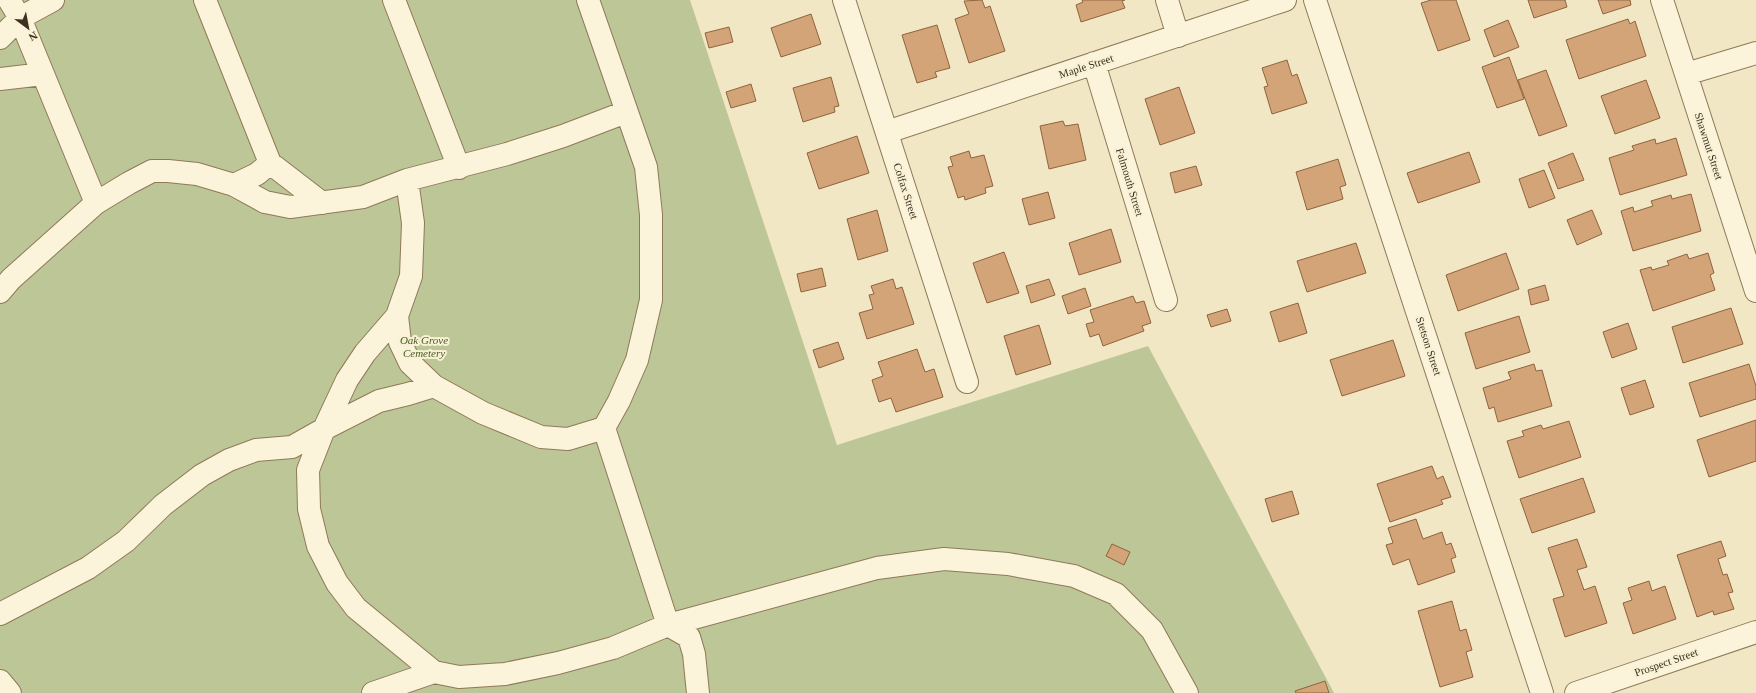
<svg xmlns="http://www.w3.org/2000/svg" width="1756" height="693" font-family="'Times New Roman',serif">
  <rect width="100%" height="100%" fill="#f2e7c5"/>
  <path fill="#bdc697" d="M0 0H690L837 445 1148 346 1334 693H0Z"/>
  <path fill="#d3a478" stroke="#90633d" d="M982 0 985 8 990 6 1005 51 969 63 955 19 969 14 964 1Z
    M1082 0H1125L1122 1 1125 8 1081 22 1076 5 1083 2Z
    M1431 0H1456L1470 40 1438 51 1421 3Z
    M1528 0H1565L1567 7 1534 18Z
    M1598 0H1630L1631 5 1603 14Z
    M811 14 821 44 781 57 771 28Z
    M1628 19 1630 24 1635 21 1646 56 1579 79 1566 40Z
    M1508 20 1519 47 1494 57 1484 30Z
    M937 25 950 68 935 72 937 77 917 83 902 35Z
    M729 27 733 42 709 48 705 33Z
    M1509 57 1524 99 1497 108 1482 67Z
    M1287 60 1292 76 1297 74 1307 103 1272 114 1264 87 1268 86 1262 68Z
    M1546 70 1567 126 1539 136 1518 80Z
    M831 77 839 106 834 107 835 112 803 122 793 88Z
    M1646 80 1660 118 1615 134 1601 96Z
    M751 84 756 101 731 108 726 92Z
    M1179 87 1195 133 1160 145 1145 99Z
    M1063 121 1065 126 1078 124 1086 160 1049 169 1040 126Z
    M857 136 869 173 819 189 807 153Z
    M1676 138 1687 175 1620 195 1609 158 1634 150 1632 146 1655 139 1656 144Z
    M969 151 971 158 984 155 993 186 985 188 986 193 965 200 964 196 958 198 948 167 953 166 950 157Z
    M1469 152 1480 182 1418 203 1407 173Z
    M1573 153 1584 180 1558 189 1548 163Z
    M1338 159 1346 185 1340 187 1343 199 1307 210 1296 172Z
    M1196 166 1202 185 1175 193 1170 173Z
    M1544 170 1555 198 1529 208 1519 179Z
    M1048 192 1055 218 1029 225 1022 199Z
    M1691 194 1701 231 1633 251 1621 211 1633 207 1634 212 1653 206 1651 201 1671 195 1672 199Z
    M877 210 888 251 858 260 847 219Z
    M1592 210 1602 234 1577 245 1567 220Z
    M1111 229 1121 262 1079 275 1069 243Z
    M1356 243 1366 273 1307 292 1297 261Z
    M1004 252 1019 293 987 303 973 263Z
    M1506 253 1519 289 1458 311 1446 275Z
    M1708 253 1714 273 1710 275 1715 290 1653 311 1640 270 1651 267 1652 270 1669 265 1667 261 1687 254 1689 259Z
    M822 268 826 286 801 292 797 274Z
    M893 279 896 289 902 287 914 324 867 339 859 313 873 309 869 295 874 294 871 286Z
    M1049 279 1055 295 1031 303 1026 286Z
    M1545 285 1549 300 1531 305 1528 290Z
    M1085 288 1091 306 1068 314 1062 296Z
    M1133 296 1136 303 1144 301 1151 323 1142 326 1144 331 1103 346 1099 334 1090 337 1086 324 1094 322 1090 310Z
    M1298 303 1307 333 1279 342 1270 312Z
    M1731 308 1743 344 1683 363 1672 327Z
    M1227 309 1231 321 1211 327 1207 315Z
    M1519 316 1530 352 1476 369 1465 333Z
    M1628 323 1637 349 1612 358 1603 332Z
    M1039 325 1051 364 1016 375 1004 336Z
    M1393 340 1405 376 1342 396 1330 360Z
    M838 342 844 359 819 368 813 350Z
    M917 349 925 372 934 369 943 397 896 412 891 398 879 402 872 380 883 376 878 362Z
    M1534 364 1536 371 1542 370 1552 406 1498 422 1494 407 1489 409 1483 388 1511 379 1508 372Z
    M1749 364 1756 386V399L1700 417 1689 383Z
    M1645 380 1654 407 1630 415 1621 388Z
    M1756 420V461L1709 477 1697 440Z
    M1569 421 1581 457 1519 478 1507 441 1524 436 1522 431 1541 425 1543 429Z
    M1432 466 1437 479 1443 476 1451 497 1441 500 1443 504 1390 522 1377 484Z
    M1583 478 1595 512 1532 533 1520 499Z
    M1292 491 1299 514 1272 522 1265 499Z
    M1416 519 1423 539 1442 532 1446 545 1451 543 1456 557 1451 559 1455 572 1418 585 1409 559 1393 565 1386 545 1393 543 1388 528Z
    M1577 539 1587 567 1577 570 1584 590 1595 586 1607 623 1565 637 1553 599 1564 596 1548 548Z
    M1721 541 1726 556 1718 559 1723 575 1727 574 1733 592 1728 593 1734 609 1714 615 1713 611 1697 617 1677 555Z
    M1112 544 1130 552 1124 565 1106 556Z
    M1649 581 1652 591 1665 586 1676 619 1633 634 1623 603 1632 600 1628 588Z
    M1452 601 1460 631 1466 629 1472 650 1466 652 1473 677 1440 687 1418 611Z
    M1325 681 1329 693H1296L1295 691Z"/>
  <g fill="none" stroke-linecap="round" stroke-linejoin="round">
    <defs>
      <path id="minor" d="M9 0 20 18 96 203
        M205 0 270 163 322 203
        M394 0 459 168
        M844 0 967 382
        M1167 0 1178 36
        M1315 0 1542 693
        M1662 0 1756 291
        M0 38 20 18 53 0
        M1094 63 1166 300
        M1686 74 1756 53
        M0 79 43 74
        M887 132 1285 0
        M234 185 257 174 270 163
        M0 292 11 279 96 203 129 183 152 171H168L197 174 234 185 265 202 290 207 363 197 407 180
        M397 316 400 342 410 363 434 386 483 413 541 437 568 439 604 428 619 401 637 360 651 300V215L646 167 588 0
        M434 386 408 394 379 401 324 429 308 470 309 509 318 546 337 583 356 608 434 672
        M0 614 88 568 126 541 163 505 202 475 229 460 256 450 292 447 324 429 347 380 365 353 397 316 411 276 413 223 407 180 507 154 563 136 626 112
        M0 681 10 693
        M373 693 434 672 459 677 505 674 558 663 613 648 668 625 604 428
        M698 693 694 654 689 637 668 625 877 568 944 559 1008 564 1074 576 1116 594 1152 630 1187 693
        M1576 693 1756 632"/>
    </defs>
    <use href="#minor" stroke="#8f7959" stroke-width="24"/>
    <use href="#minor" stroke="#fbf4da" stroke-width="22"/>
  </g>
  <g text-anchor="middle" stroke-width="4" stroke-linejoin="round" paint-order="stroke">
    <g font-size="11" fill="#3e301e" stroke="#f8f1d6">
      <text transform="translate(1086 66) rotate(-18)" y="4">Maple Street</text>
      <text transform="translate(1709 146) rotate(72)" y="4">Shawmut Street</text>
      <text transform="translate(1130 182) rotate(73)" y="4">Falmouth Street</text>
      <text transform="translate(906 191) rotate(72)" y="4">Colfax Street</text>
      <text transform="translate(1429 346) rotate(72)" y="4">Stetson Street</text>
      <text transform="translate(1666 662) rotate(-19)" y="4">Prospect Street</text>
    </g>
    <g font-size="11" font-style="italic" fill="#4a5c23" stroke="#f8f1d6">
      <text x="424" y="344">Oak Grove<tspan x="424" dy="13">Cemetery</tspan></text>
    </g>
  </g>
  <g transform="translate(28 28) rotate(148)" stroke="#f8f1d6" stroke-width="3" paint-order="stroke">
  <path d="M0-3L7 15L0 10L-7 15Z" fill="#3e301e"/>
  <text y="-6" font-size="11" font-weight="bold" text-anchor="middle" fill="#3e301e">N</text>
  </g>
</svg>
